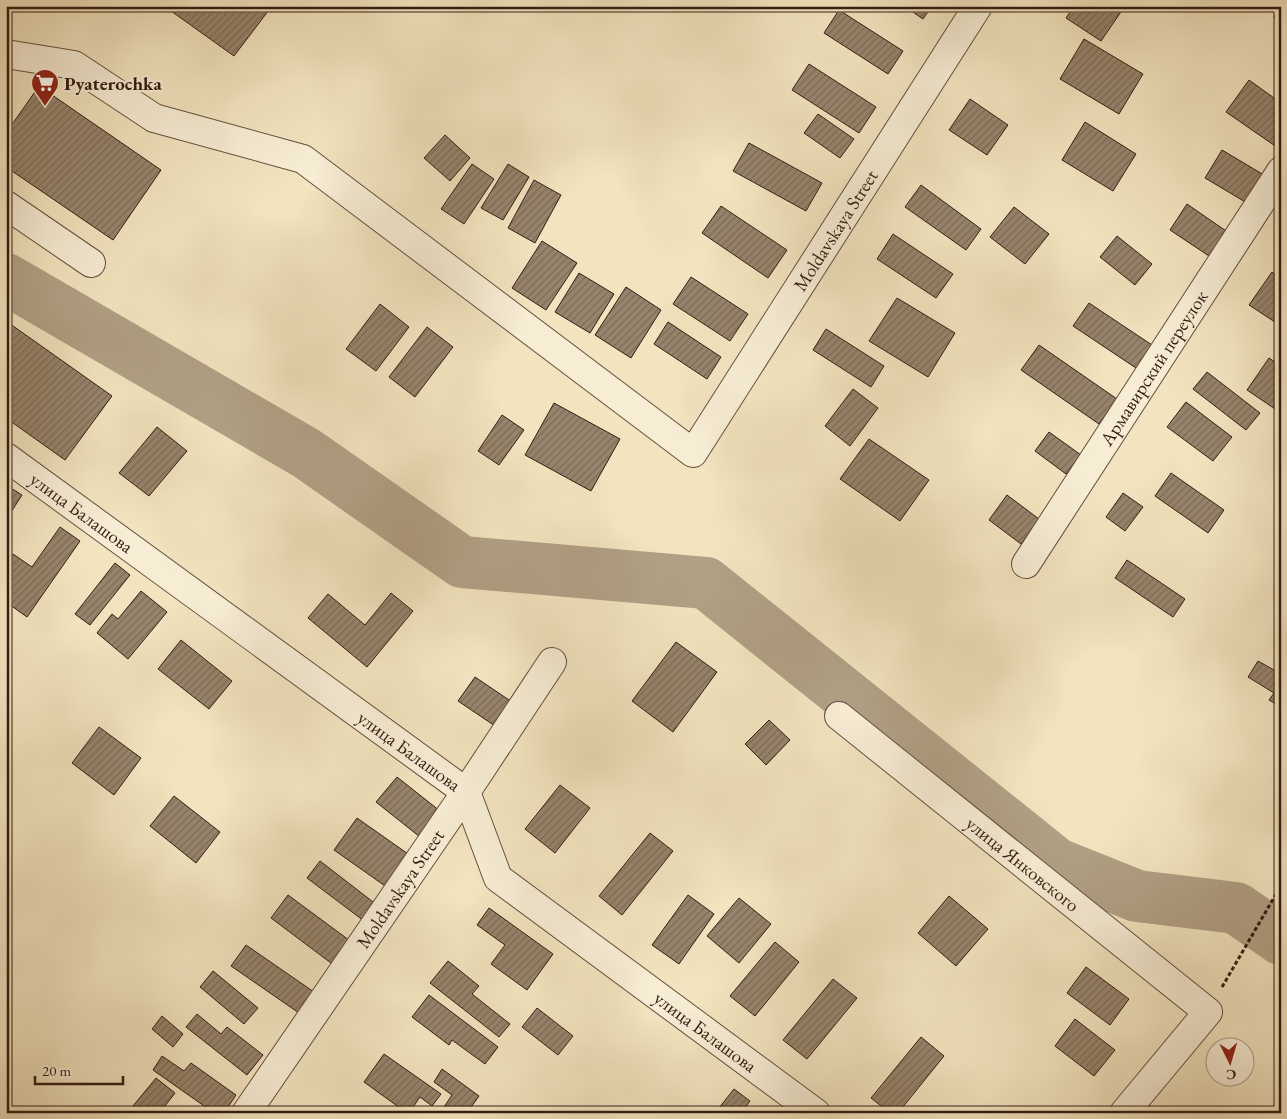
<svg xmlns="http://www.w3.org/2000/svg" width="1287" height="1119" font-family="'EB Garamond',serif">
  <defs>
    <pattern id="building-hatch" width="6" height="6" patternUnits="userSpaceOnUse" patternTransform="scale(1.25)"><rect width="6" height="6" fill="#97846c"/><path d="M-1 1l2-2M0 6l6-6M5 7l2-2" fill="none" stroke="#7c6b58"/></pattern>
  </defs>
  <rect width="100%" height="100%" fill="#f2e4bf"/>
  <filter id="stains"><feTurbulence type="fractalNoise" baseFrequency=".004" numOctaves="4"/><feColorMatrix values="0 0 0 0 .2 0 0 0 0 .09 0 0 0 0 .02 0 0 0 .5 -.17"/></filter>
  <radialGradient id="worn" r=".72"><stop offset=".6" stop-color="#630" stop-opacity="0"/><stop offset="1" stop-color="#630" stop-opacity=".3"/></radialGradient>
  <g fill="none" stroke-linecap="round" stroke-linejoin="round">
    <path stroke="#b1a085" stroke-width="52" d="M6 279 306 453 462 562 706 583 1057 864 1137 896 1236 908 1281 939"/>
  </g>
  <path fill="url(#building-hatch)" stroke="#341c13" d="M164 6H272L234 56Z
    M904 6H932L923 19Z
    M1074 6H1125L1101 41 1066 18Z
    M1281 8V22L1274 17Z
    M839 10 903 51 888 74 824 33Z
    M1084 39 1143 74 1119 114 1060 79Z
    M809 64 876 107 859 133 792 90Z
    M1249 80 1281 103V150L1226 112Z
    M39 86 161 170 113 240 6 167V133Z
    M970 99 1008 125 987 155 949 130Z
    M818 114 854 139 840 158 804 133Z
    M1085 122 1136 154 1113 191 1062 160Z
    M445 135 470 158 450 181 424 158Z
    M749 143 822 183 806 211 733 171Z
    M1222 150 1264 175 1247 203 1205 178Z
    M472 164 494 179 464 224 441 209Z
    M508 164 529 177 503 220 481 208Z
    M534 180 561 195 535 243 508 228Z
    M921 185 981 229 966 250 905 207Z
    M1187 204 1229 233 1212 258 1170 230Z
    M721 206 787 250 768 278 702 233Z
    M1014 207 1049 234 1025 264 990 237Z
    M893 234 953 274 936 298 877 259Z
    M1117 236 1152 264 1135 285 1100 257Z
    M542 241 577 263 546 310 512 288Z
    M1272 272 1281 279V326L1249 305Z
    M579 273 614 294 590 333 555 312Z
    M691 277 748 314 730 341 673 304Z
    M626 287 661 310 631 358 595 335Z
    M897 298 955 333 928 377 869 341Z
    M1089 303 1152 345 1136 368 1073 326Z
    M380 304 409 327 376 371 346 349Z
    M6 321 112 396 65 460 6 418Z
    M668 322 721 357 707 379 654 344Z
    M427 327 453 347 415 397 389 377Z
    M826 329 884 366 871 387 813 350Z
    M1039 345 1117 399 1099 424 1021 370Z
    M1269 358 1281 366V413L1247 390Z
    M1207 372 1260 413 1246 430 1193 389Z
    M853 389 878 408 850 446 825 426Z
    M1186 402 1232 437 1213 461 1167 427Z
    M554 403 620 439 591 491 525 455Z
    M502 415 524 430 499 465 478 451Z
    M157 427 187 451 149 496 119 473Z
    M1049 432 1081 455 1066 474 1035 451Z
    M869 439 929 480 900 521 840 479Z
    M1171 473 1224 510 1208 533 1155 496Z
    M6 485 22 495 6 520Z
    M1123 493 1143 507 1125 531 1106 517Z
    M1007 495 1039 519 1021 544 989 520Z
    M60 527 80 541 27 617 6 602V564L13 554 32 567Z
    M1127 560 1185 599 1173 617 1115 578Z
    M115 563 130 575 90 625 75 614Z
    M141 591 167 612 128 659 97 633 112 614 118 619Z
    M391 593 413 611 367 667 308 618 328 594 365 625Z
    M181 640 232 681 209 709 158 669Z
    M676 642 717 672 673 732 632 701Z
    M1258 661 1281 674V707L1269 700 1274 693 1248 677Z
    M475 677 515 704 498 728 458 701Z
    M769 720 790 740 766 765 745 744Z
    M99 727 141 758 114 795 72 763Z
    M397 777 440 811 420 837 376 802Z
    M560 785 590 808 555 853 525 829Z
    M174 796 220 832 196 863 150 826Z
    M357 818 411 856 388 888 334 850Z
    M650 833 673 851 622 915 599 896Z
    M320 861 377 905 364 921 307 878Z
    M288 895 353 943 335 966 271 918Z
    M688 895 714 914 679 964 652 945Z
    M949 896 988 929 956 966 918 933Z
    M739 898 771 924 739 963 707 936Z
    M489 908 553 954 527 990 491 964 505 945 477 925Z
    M775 942 799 962 755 1016 730 996Z
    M246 945 314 992 299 1013 231 966Z
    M448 961 479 986 472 994 510 1024 499 1037 430 983Z
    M1086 967 1129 999 1110 1025 1067 993Z
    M213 971 258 1008 244 1024 200 987Z
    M833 979 857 998 807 1059 783 1040Z
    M429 995 498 1047 485 1064 452 1040 449 1045 412 1017Z
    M537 1008 573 1036 558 1055 522 1027Z
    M197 1014 221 1034 227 1027 263 1055 247 1075 186 1027Z
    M162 1016 183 1034 173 1047 152 1029Z
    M1075 1019 1115 1050 1094 1076 1055 1046Z
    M921 1037 944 1056 898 1113H890L871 1098Z
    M384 1054 441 1094 432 1106 420 1097 409 1113H407L364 1082Z
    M162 1056 184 1071 191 1063 236 1095 224 1113H214L153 1070Z
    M442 1069 479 1096 467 1113H446L442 1110 452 1095 434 1082Z
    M156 1078 175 1093 161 1111 156 1107 151 1113H142L133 1106Z
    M734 1089 750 1101 741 1113H715Z"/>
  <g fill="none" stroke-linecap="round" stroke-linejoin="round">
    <defs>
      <g id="minor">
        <path id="s1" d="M6 54 74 65 154 118 303 159 693 453 978 6"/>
        <path d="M6 205 91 263"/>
        <path id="s2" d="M6 457 466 792 498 878 816 1113"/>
        <path id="s3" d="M1026 564 1281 171"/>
        <path id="s4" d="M839 716 1208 1012 1124 1113"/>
        <path id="s5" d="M246 1113 466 792 552 662"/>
      </g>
    </defs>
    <use href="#minor" stroke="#644e3e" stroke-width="30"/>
    <path stroke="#341c13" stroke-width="3" stroke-dasharray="4 2.5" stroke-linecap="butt" d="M1222 987 1279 889 1281 883"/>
    <use href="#minor" stroke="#f7edd5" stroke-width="28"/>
  </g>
  <defs>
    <symbol id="supermarket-pin" viewBox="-11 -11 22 30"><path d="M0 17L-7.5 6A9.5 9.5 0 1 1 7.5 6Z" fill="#8f2418" stroke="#f7edd5"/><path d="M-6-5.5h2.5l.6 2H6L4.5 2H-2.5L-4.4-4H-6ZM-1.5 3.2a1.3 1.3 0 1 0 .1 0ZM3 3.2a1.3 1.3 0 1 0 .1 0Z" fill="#fff"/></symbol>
  </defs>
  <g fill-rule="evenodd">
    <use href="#supermarket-pin" x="29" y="67" width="32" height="43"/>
  </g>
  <g text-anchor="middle" stroke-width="4.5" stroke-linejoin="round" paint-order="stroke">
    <g font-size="19" font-weight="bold" fill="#341c13" stroke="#f7edd5" text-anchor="start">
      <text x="64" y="90">Pyaterochka</text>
    </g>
    <g font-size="19" fill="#341c13" stroke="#f7edd5">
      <text dy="7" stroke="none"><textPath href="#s1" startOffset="1072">Moldavskaya Street</textPath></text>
      <text dy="7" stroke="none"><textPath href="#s3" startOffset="234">Армавирский переулок</textPath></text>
      <text dy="7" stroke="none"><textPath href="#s2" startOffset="94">улица Балашова</textPath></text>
      <text dy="7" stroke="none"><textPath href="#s2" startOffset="499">улица Балашова</textPath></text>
      <text dy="7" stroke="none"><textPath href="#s4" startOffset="236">улица Янковского</textPath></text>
      <text dy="7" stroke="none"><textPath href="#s5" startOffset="272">Moldavskaya Street</textPath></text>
      <text dy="7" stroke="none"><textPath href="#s2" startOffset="919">улица Балашова</textPath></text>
    </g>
  </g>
  <rect width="1287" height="1119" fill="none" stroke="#f2e4bf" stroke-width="25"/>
  <rect x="8" y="8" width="1272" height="1104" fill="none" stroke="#341c13" stroke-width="2.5"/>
  <rect x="12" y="12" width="1262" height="1094" fill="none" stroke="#341c13"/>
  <g transform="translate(1230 1062) rotate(175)"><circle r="24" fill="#f7edd5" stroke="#a99987"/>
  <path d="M0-4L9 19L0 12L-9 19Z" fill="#8f2418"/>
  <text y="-8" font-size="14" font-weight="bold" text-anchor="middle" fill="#341c13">С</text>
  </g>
  <path d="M35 1076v8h88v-8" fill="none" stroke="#341c13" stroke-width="2.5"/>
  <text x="42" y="1076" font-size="15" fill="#341c13" stroke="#f7edd5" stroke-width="4" paint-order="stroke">20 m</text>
  <rect width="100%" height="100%" filter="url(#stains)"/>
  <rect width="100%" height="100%" fill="url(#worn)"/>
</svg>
